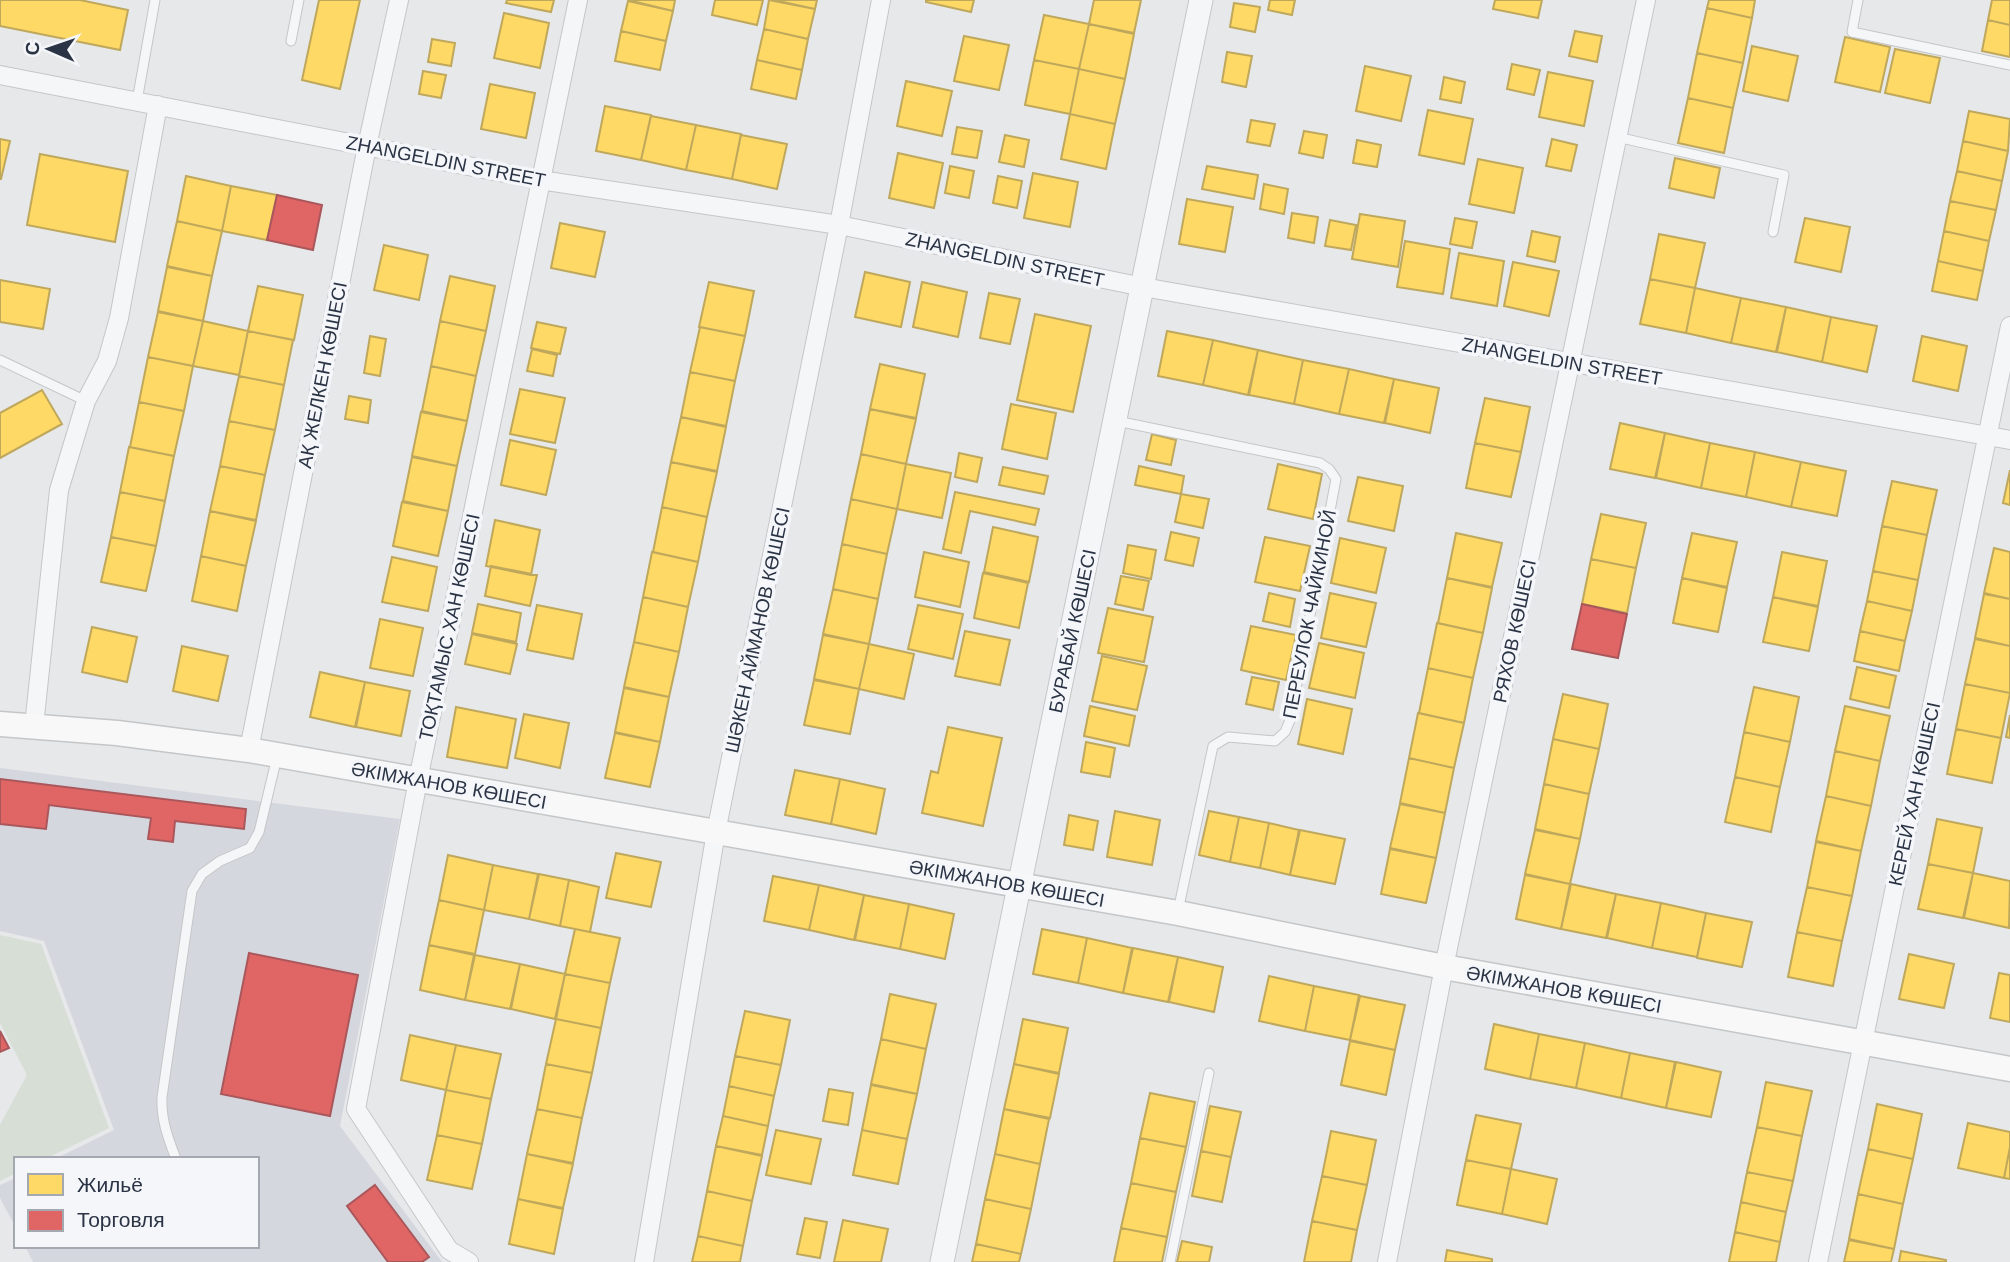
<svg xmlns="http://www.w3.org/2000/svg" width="2010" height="1262" font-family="Helvetica,sans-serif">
  <rect width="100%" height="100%" fill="#e6e8ea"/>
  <path fill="#d4d7dd" d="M0 768 400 819 340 1126 442 1262H33L25 1246H257V1159H55L114 1130 44 941 0 931Z
    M16 1178V1228L0 1198V1185Z"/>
  <path fill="#d6ded6" d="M0 935 41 944 109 1128 45 1159H16V1173L0 1181V1125L27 1075 0 1023Z"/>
  <path fill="#ffd966" stroke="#bfa85c" stroke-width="2" d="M0 0H80L128 10 120 50 0 26Z
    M319 0H360L340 89 302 80Z
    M507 0H554L551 12 506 3Z
    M628 0H675L673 11Z
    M715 0H763L757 25 712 15Z
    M769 0 815 9 808 39 764 29Z
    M774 0H817L815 9Z
    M926 0H974L971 12 926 2Z
    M1094 0H1141L1134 33 1089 24Z
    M1270 0H1295L1292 15 1268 10Z
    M1495 0H1542L1538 18 1493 9Z
    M1709 0H1755L1752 18 1707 8Z
    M1992 0H2010V25L1988 20Z
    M628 1 673 11 666 41 621 31Z
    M1234 3 1260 7 1255 32 1230 27Z
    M1707 8 1752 18 1743 63 1697 53Z
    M504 13 549 23 540 68 494 58Z
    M1044 15 1089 24 1079 69 1034 60Z
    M1988 20 2010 25V57L1982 51Z
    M1089 24 1134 34 1125 79 1079 69Z
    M764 29 808 39 802 70 757 60Z
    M621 31 666 41 660 70 615 61Z
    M1575 31 1602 36 1597 62 1569 56Z
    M964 36 1009 45 999 90 954 81Z
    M1845 37 1890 47 1880 92 1835 82Z
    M432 39 455 43 451 66 428 62Z
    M1752 46 1798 56 1788 101 1743 91Z
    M1895 49 1940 58 1930 103 1885 93Z
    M1227 52 1252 56 1246 87 1222 82Z
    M1697 53 1743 63 1733 108 1688 98Z
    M757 60 802 70 796 99 751 89Z
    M1034 60 1079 69 1070 114 1025 105Z
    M1512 64 1540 70 1534 95 1507 89Z
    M1365 66 1411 76 1401 121 1356 111Z
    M1079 69 1125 79 1115 124 1070 114Z
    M423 71 446 75 441 98 419 94Z
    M1548 72 1593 81 1584 126 1539 117Z
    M1444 77 1465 82 1461 103 1440 99Z
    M906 81 952 91 942 136 897 126Z
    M490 84 535 93 526 138 481 129Z
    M1688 98 1733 108 1724 153 1678 143Z
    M605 106 651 115 641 160 596 151Z
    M1428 110 1473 119 1464 164 1419 155Z
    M1969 111 2010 119 2008 151 1963 141Z
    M1070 114 1115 124 1106 169 1061 159Z
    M651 116 696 125 686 170 641 160Z
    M1251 120 1275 124 1270 146 1247 142Z
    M696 125 741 134 732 179 686 170Z
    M957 127 982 131 977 158 952 154Z
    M1304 131 1327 135 1323 158 1299 153Z
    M741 135 787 144 777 189 732 179Z
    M1005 135 1029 140 1024 167 999 162Z
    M0 139 10 141 1 179H0Z
    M1552 139 1577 145 1571 171 1546 166Z
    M1357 140 1381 145 1377 167 1353 163Z
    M1963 141 2008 151 2002 181 1957 171Z
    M898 153 943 163 934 208 889 198Z
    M40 154 128 171 115 242 27 225Z
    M1675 158 1720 168 1714 198 1669 188Z
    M1478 159 1523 168 1514 213 1469 204Z
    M950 166 974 171 969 198 945 193Z
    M1207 166 1258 175 1254 199 1202 189Z
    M1957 171 2002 181 1996 210 1950 201Z
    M1033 173 1078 182 1070 227 1024 218Z
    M186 176 231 186 222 231 177 221Z
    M998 176 1022 181 1017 208 993 203Z
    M1264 184 1288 189 1284 214 1260 209Z
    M231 186 277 195 267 240 222 231Z
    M1187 199 1233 207 1225 252 1179 244Z
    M1950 201 1996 210 1989 241 1944 231Z
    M1292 213 1318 217 1314 243 1288 238Z
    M1360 214 1405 221 1398 267 1352 259Z
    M1455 218 1477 222 1472 248 1450 244Z
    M1805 218 1850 227 1841 272 1795 262Z
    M1330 220 1356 225 1351 250 1325 246Z
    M177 221 222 231 212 276 167 266Z
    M560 223 605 232 595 277 551 268Z
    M1532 231 1560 237 1555 262 1527 256Z
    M1944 231 1989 241 1983 271 1938 261Z
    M1659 234 1705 243 1695 288 1650 279Z
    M1405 241 1450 249 1443 294 1397 287Z
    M384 245 428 255 419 300 374 290Z
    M1459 253 1504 261 1497 306 1451 298Z
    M1938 261 1983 271 1977 300 1932 291Z
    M1513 262 1559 271 1549 316 1504 306Z
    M167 267 212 276 203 321 158 311Z
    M865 272 910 282 901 327 855 317Z
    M450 276 495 286 486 331 440 321Z
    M1650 279 1695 288 1686 333 1640 324Z
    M0 280 50 289 43 329 0 322Z
    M709 282 754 291 745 336 699 327Z
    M922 282 967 292 958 337 913 327Z
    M258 286 303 295 294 340 248 331Z
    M1695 288 1741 298 1731 343 1686 333Z
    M989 293 1020 299 1010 344 980 338Z
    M1741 298 1786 307 1776 352 1731 343Z
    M1786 307 1831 317 1822 362 1777 352Z
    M158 312 203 321 193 366 148 357Z
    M1035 314 1091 326 1073 412 1017 400Z
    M1831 317 1877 326 1867 372 1822 362Z
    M203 321 248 331 239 375 193 366Z
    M440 321 486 331 476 376 431 366Z
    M537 322 566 328 560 354 531 348Z
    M700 327 745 336 735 381 690 372Z
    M248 331 293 340 284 385 239 376Z
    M1167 331 1213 340 1203 385 1158 376Z
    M370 336 386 339 380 376 364 373Z
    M1922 336 1967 346 1958 391 1913 381Z
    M1213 340 1258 350 1248 395 1203 385Z
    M532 349 557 355 553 376 527 371Z
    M1258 350 1303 360 1294 404 1249 395Z
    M148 357 193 366 184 411 139 402Z
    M1303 360 1349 369 1339 414 1294 404Z
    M880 364 925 374 916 418 870 409Z
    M431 366 476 376 467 421 422 411Z
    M1349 369 1394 379 1384 423 1339 414Z
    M690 372 735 381 726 426 681 417Z
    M239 376 284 385 275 430 229 421Z
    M1394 379 1439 388 1430 433 1385 423Z
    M520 389 565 398 555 443 510 434Z
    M42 390 62 424 0 458V413Z
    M349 396 371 400 368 423 345 419Z
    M1485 398 1530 407 1521 452 1475 443Z
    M139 402 184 411 174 456 130 447Z
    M1011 404 1056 413 1047 459 1002 449Z
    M870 409 916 419 906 464 861 454Z
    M421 412 467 421 457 466 412 456Z
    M681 417 726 427 717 471 671 462Z
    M229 421 275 430 265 475 220 466Z
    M1620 423 1665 433 1655 478 1610 469Z
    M1665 433 1710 443 1701 488 1656 478Z
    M1152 434 1176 440 1171 465 1146 460Z
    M510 440 556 450 546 495 501 485Z
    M1475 443 1521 452 1511 497 1466 488Z
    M1710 443 1755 452 1746 497 1701 488Z
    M129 447 174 456 165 501 120 492Z
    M1755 452 1801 462 1791 507 1746 497Z
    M959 453 982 458 977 482 955 477Z
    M861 454 906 464 897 509 851 499Z
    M412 457 457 466 448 511 403 501Z
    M671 462 717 472 707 517 662 507Z
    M1801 462 1846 471 1837 516 1791 507Z
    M906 464 951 473 942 518 897 509Z
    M1278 464 1322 474 1313 519 1268 509Z
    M220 466 265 475 256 520 210 511Z
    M1139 466 1184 476 1181 494 1135 485Z
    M1003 467 1048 476 1044 494 999 485Z
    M2010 470V505L2003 503Z
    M1358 477 1403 486 1394 531 1348 521Z
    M1892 481 1937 490 1927 535 1882 526Z
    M120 492 165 501 156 546 111 537Z
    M955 492 1039 509 1035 525 970 511 961 553 943 549Z
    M1181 494 1209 499 1203 528 1175 522Z
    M851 499 897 509 887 554 842 544Z
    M402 502 448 511 438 556 393 546Z
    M662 507 707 517 698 562 653 552Z
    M210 511 256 521 246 566 201 556Z
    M1601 514 1646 523 1636 568 1591 559Z
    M495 520 540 530 531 575 486 566Z
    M1882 526 1927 535 1918 580 1873 571Z
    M993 527 1038 537 1029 582 984 572Z
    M1171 532 1199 538 1193 566 1165 560Z
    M1456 533 1502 543 1492 587 1447 578Z
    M1692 533 1737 542 1727 587 1682 578Z
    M111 537 156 546 146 591 101 582Z
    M1265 537 1310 546 1300 591 1255 582Z
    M1340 538 1386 548 1376 593 1331 583Z
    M842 544 887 554 878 599 833 589Z
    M1128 545 1156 550 1151 579 1123 573Z
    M1994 548 2010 552V599L1984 593Z
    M652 552 698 562 688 607 643 597Z
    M924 552 969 562 960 607 915 597Z
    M1782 552 1827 561 1818 606 1773 597Z
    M201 556 246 566 237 611 192 601Z
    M392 557 437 567 428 611 382 602Z
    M1591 559 1636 568 1627 613 1582 604Z
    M491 566 537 575 530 606 485 596Z
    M1873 571 1918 580 1912 611 1867 601Z
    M983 573 1028 583 1019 628 974 618Z
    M1121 576 1149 581 1143 610 1115 604Z
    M1447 578 1492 588 1483 633 1438 623Z
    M1682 578 1727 588 1718 632 1673 623Z
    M833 589 878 599 869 644 823 634Z
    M1269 593 1295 599 1290 627 1263 621Z
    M1330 593 1376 603 1366 647 1321 638Z
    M1984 594 2010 599V646L1975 638Z
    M643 597 688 607 679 652 634 642Z
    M1773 597 1818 607 1809 651 1763 642Z
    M1867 601 1912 611 1905 641 1860 631Z
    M478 604 521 613 516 642 472 633Z
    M537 605 582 614 573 659 527 650Z
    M918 605 963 614 953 659 908 649Z
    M1108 608 1153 617 1144 662 1098 653Z
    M380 619 423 628 413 676 370 668Z
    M1437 623 1483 633 1473 678 1428 668Z
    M1251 626 1296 635 1286 680 1241 670Z
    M92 627 137 637 127 682 82 672Z
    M965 631 1010 640 1000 685 955 676Z
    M1860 631 1905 641 1899 671 1854 661Z
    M472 634 517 644 510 674 465 664Z
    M823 635 869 644 859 689 814 679Z
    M1975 639 2010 646V693L1965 684Z
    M634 642 679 652 669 697 624 687Z
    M1319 643 1364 653 1355 698 1309 688Z
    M869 644 914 654 904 699 859 689Z
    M182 646 228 656 218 701 173 691Z
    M1102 656 1147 666 1137 710 1092 701Z
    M1857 667 1896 676 1889 708 1850 699Z
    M1428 668 1473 678 1464 723 1419 713Z
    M320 672 365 682 355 727 310 717Z
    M1252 677 1279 682 1273 710 1246 704Z
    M814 680 859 689 850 734 804 725Z
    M365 682 410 691 401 736 356 727Z
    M1965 684 2010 693 2001 738 1956 729Z
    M1754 687 1799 697 1790 742 1744 732Z
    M624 688 669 697 660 742 615 732Z
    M1563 694 1608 704 1599 749 1553 739Z
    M1307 699 1352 709 1343 754 1298 744Z
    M1090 706 1135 716 1129 746 1084 736Z
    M1845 706 1890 716 1880 761 1835 751Z
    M456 707 516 719 507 768 447 757Z
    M1418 713 1464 723 1454 768 1409 758Z
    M524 714 569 723 560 768 515 758Z
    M2010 715V738L2006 737Z
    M948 727 1002 738 983 826 922 813 931 771 938 773Z
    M1956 729 2001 738 1992 783 1947 774Z
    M1744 732 1790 742 1780 787 1735 777Z
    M615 733 660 742 650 787 605 778Z
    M1553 739 1599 749 1589 794 1544 784Z
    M1086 742 1115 748 1110 777 1081 772Z
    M1835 751 1880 761 1871 806 1826 796Z
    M1409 758 1454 768 1445 813 1400 803Z
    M795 770 840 779 831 824 785 815Z
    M1735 777 1780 787 1771 832 1725 822Z
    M840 779 885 789 876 834 831 824Z
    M1544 784 1589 794 1580 839 1535 829Z
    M1826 796 1871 806 1861 851 1816 841Z
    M1400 804 1445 813 1436 858 1390 848Z
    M1115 811 1160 820 1152 865 1107 857Z
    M1209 811 1239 817 1230 862 1199 855Z
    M1069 815 1098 821 1093 850 1064 845Z
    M1239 817 1269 823 1260 868 1230 862Z
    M1937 819 1982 828 1973 873 1928 864Z
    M1269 823 1299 830 1290 875 1260 868Z
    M1300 830 1345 839 1335 884 1290 875Z
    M1535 830 1580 839 1570 884 1525 874Z
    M1816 842 1861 851 1852 896 1807 887Z
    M1390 849 1436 858 1426 903 1381 894Z
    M616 853 661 862 651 907 606 898Z
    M448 855 493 865 484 910 439 900Z
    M1928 864 1973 873 1963 918 1918 909Z
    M493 865 538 874 529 919 484 910Z
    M1973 873 2010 881 2009 928 1964 918Z
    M539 874 569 880 560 926 529 919Z
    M1525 875 1570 884 1561 929 1516 919Z
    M773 876 819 885 809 930 764 921Z
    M569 880 599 887 590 932 560 926Z
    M1571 884 1616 894 1606 938 1561 929Z
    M819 885 864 895 854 940 809 930Z
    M1807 887 1852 896 1842 941 1797 932Z
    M1616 894 1661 903 1652 948 1607 938Z
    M864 895 909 904 900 949 855 940Z
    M439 900 484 910 475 954 429 945Z
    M1661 903 1706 913 1697 957 1652 948Z
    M909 904 954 914 945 959 900 949Z
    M1706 913 1752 922 1742 967 1697 958Z
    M575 929 620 938 610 983 565 974Z
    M1042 929 1087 938 1078 983 1033 974Z
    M1797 932 1842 941 1833 986 1788 977Z
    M1087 938 1132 948 1123 993 1078 983Z
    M429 945 474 955 465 1000 420 990Z
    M1133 948 1178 957 1168 1002 1123 993Z
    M1909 954 1954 964 1944 1008 1899 999Z
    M475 955 520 964 510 1009 465 1000Z
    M1178 957 1223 967 1214 1012 1169 1002Z
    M520 964 565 974 555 1019 511 1009Z
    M1999 973 2010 975V1022L1990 1018Z
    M565 974 610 983 601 1028 556 1019Z
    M1269 976 1314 986 1305 1031 1259 1021Z
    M1314 986 1359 995 1350 1040 1305 1031Z
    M890 994 936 1004 926 1049 881 1039Z
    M1360 996 1405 1005 1395 1050 1350 1040Z
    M745 1011 790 1020 781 1065 735 1056Z
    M556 1019 601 1028 592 1073 546 1064Z
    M1023 1019 1068 1028 1059 1073 1014 1064Z
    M1494 1024 1539 1034 1530 1079 1485 1069Z
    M1539 1034 1585 1043 1576 1088 1530 1079Z
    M410 1035 456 1045 446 1090 401 1080Z
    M881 1039 926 1049 917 1094 871 1084Z
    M1350 1041 1395 1050 1386 1095 1341 1085Z
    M1585 1043 1630 1053 1621 1098 1576 1088Z
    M456 1045 501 1054 491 1099 446 1090Z
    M1630 1053 1675 1062 1666 1108 1621 1098Z
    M735 1056 781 1065 774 1096 729 1086Z
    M1676 1062 1721 1072 1711 1117 1666 1108Z
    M546 1064 592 1073 582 1118 537 1109Z
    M1014 1064 1059 1074 1050 1118 1004 1109Z
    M1766 1082 1812 1091 1802 1136 1757 1127Z
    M871 1085 917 1094 907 1139 862 1130Z
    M729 1086 774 1096 768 1126 723 1116Z
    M829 1089 853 1093 848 1125 823 1121Z
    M446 1090 491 1099 482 1144 437 1135Z
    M1150 1093 1195 1102 1186 1147 1140 1138Z
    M1877 1104 1922 1114 1913 1159 1868 1149Z
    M1210 1106 1241 1112 1231 1157 1201 1151Z
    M537 1109 582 1118 573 1163 527 1154Z
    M1004 1109 1049 1119 1040 1164 995 1154Z
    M1476 1115 1521 1124 1511 1169 1466 1160Z
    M723 1116 768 1126 762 1155 716 1146Z
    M1968 1123 2010 1132V1147L2004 1178 1958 1168Z
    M1757 1127 1802 1136 1793 1181 1747 1172Z
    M776 1130 821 1139 811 1184 766 1175Z
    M862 1130 907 1139 898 1184 853 1175Z
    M1331 1131 1376 1140 1367 1185 1322 1176Z
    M437 1135 482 1144 472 1189 427 1180Z
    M1140 1138 1186 1147 1176 1192 1131 1183Z
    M716 1146 762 1156 752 1201 707 1191Z
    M2010 1147V1179L2004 1178Z
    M1868 1149 1913 1159 1903 1204 1858 1194Z
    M1201 1151 1231 1157 1222 1202 1192 1196Z
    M527 1154 573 1164 563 1208 518 1199Z
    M995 1154 1040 1164 1031 1209 985 1199Z
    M1466 1160 1511 1169 1502 1214 1457 1205Z
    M1511 1169 1557 1179 1547 1224 1502 1214Z
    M1747 1172 1793 1181 1786 1212 1741 1202Z
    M1322 1176 1367 1185 1357 1230 1312 1221Z
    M1131 1183 1176 1192 1167 1237 1121 1228Z
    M707 1191 752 1201 743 1246 698 1236Z
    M1858 1194 1903 1204 1894 1249 1849 1239Z
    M518 1199 563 1209 554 1254 509 1244Z
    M985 1199 1031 1209 1021 1254 976 1244Z
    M1741 1202 1786 1212 1780 1242 1735 1232Z
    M805 1218 827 1222 820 1258 797 1254Z
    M843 1220 888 1229 881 1262H834Z
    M1312 1221 1357 1230 1351 1262H1304Z
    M1121 1228 1167 1237 1162 1262H1114Z
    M1735 1232 1780 1242 1776 1262H1729Z
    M698 1236 743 1246 740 1262H692Z
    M1849 1240 1894 1249 1891 1262H1844Z
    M1182 1241 1212 1247 1209 1262H1177Z
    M976 1244 1021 1254 1019 1262H972Z
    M1447 1250 1492 1259V1262H1445Z
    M1901 1251 1946 1260V1262H1899Z"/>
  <path fill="#e06666" stroke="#aa575c" stroke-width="2" d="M277 195 322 205 313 250 267 240Z
    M1582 604 1627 614 1618 658 1572 649Z
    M0 779 246 809 244 829 175 821 173 842 148 839 151 818 49 805 46 829 0 824Z
    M249 953 358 975 330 1116 221 1094Z
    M0 1031 9 1048 0 1052Z
    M375 1185 429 1257 422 1262H388L347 1206Z"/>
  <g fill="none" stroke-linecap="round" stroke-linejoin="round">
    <defs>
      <path id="service" d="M1858 0 1852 32 2010 65
        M291 41 299 0
        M137 101 155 0
        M1617 137 1784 175 1773 232
        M0 360 86 401
        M1117 421 1320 463 1329 469 1336 479 1290 720 1285 732 1275 741 1228 737 1213 746 1178 911
        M176 1159C168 1138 161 1120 162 1097L192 891 202 874 220 861 250 848 259 832 277 757
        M1170 1262 1209 1073"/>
      <path id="minor" d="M0 75 540 180 839 225 1143 287 2010 440
        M34 726 59 490 86 401 107 361 119 318 158 105
        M249 750 367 146 399 0
        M469 1262 449 1250 356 1109 418 780 578 0
        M644 1262 716 832 839 225 881 0
        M1387 1262 1444 967 1646 0
        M1818 1262 2010 326"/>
      <path id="tertiary" d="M942 1262 1201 0"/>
      <path id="secondary" d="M0 724 117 733 249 750 1178 913 1444 967 2010 1069"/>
    </defs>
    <use href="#service" stroke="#c4c6c8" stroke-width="11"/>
    <use href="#minor" stroke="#c4c6c8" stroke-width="20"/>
    <use href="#tertiary" stroke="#c4c6c8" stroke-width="25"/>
    <use href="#secondary" stroke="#c4c6c8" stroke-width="27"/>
    <use href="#service" stroke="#f5f6f7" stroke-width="9"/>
    <use href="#minor" stroke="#f5f6f7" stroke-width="18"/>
    <use href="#tertiary" stroke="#f5f6f7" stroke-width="23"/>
    <use href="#secondary" stroke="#f8f8f8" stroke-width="24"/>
  </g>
  <g text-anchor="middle" stroke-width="7" stroke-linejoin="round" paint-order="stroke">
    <g font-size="19" fill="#2b3445" stroke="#f4f6f9">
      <text transform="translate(446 161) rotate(11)" y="7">ZHANGELDIN STREET</text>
      <text transform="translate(1005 259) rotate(12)" y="7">ZHANGELDIN STREET</text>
      <text transform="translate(1562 361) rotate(10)" y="7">ZHANGELDIN STREET</text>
      <text transform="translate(322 375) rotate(-79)" y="7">АҚ ЖЕЛКЕН КӨШЕСІ</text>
      <text transform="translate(1309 614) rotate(-79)" y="7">ПЕРЕУЛОК ЧАЙКИНОЙ</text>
      <text transform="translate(449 627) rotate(-78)" y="7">ТОҚТАМЫС ХАН КӨШЕСІ</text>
      <text transform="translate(757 630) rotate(-78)" y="7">ШӘКЕН АЙМАНОВ КӨШЕСІ</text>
      <text transform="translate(1072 631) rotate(-78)" y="7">БУРАБАЙ КӨШЕСІ</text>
      <text transform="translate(1514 631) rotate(-78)" y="7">РЯХОВ КӨШЕСІ</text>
      <text transform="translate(449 785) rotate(10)" y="7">ӘКІМЖАНОВ КӨШЕСІ</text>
      <text transform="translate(1914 794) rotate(-78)" y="7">КЕРЕЙ ХАН КӨШЕСІ</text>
      <text transform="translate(1007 883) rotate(10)" y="7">ӘКІМЖАНОВ КӨШЕСІ</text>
      <text transform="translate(1564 989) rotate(10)" y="7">ӘКІМЖАНОВ КӨШЕСІ</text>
    </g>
  </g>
  <rect x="14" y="1157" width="245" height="91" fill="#f4f6f9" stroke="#a4a8b1" stroke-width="2"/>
  <rect x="28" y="1174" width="35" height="21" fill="#ffd966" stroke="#a4a8b1" stroke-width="2"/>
  <text x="77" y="1192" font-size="21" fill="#2b3445">Жильё</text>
  <rect x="28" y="1210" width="35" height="21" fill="#e06666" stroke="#a4a8b1" stroke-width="2"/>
  <text x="77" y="1227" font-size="21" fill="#2b3445">Торговля</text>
  <g transform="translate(49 49) rotate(272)" stroke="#f4f6f9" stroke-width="5" paint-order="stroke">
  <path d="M0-5L12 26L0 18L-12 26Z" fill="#2b3445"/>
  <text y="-10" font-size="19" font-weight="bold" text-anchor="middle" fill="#2b3445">С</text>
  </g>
</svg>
